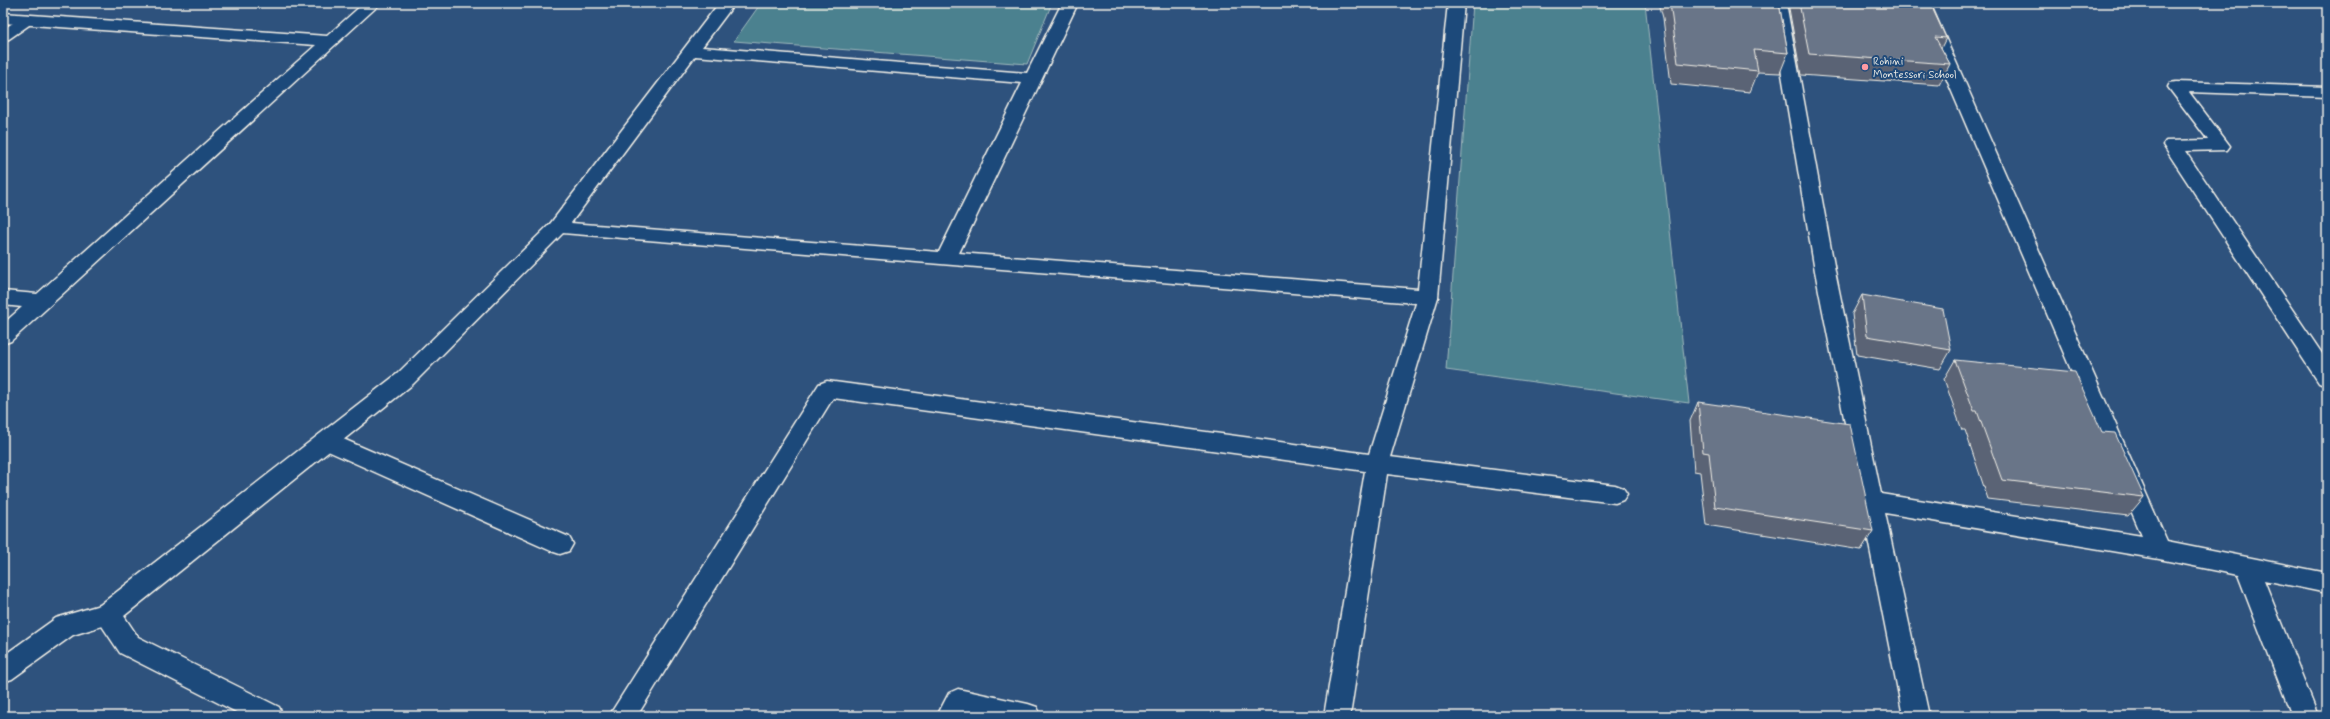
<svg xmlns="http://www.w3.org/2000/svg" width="2330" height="719" font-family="Mynerve,sans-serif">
  <rect width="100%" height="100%" fill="#2e527d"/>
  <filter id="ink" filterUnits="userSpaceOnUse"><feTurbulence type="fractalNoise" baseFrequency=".025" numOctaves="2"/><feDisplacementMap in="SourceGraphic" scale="8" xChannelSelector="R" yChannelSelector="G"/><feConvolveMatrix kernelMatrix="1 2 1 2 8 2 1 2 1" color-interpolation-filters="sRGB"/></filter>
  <g filter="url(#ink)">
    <path fill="#4b818f" stroke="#a0b9bc" d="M761 3H1052L1027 64 734 41Z
      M1473 3H1645L1689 403 1446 370Z"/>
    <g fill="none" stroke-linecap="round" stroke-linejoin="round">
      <defs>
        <path id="service" d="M1770 3H1786L1835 271 1881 494 2142 536 1914 3H1930L2167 541 2327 573V593L2264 580 2318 716H2292L2238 575 2159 559 1885 513 1929 716H1903L1815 271Z
          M27 15 32 17 35 20 32 23 9 39 3 41V29Z
          M2176 82 2327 87V97L2189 92 2230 146 2227 150 2185 151 2327 361V386L2319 383 2163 145 2166 141 2208 140 2168 87 2170 83Z
          M557 222 564 224 566 228 564 232 413 384 124 616 138 637 279 707 283 716H244L120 653 102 626 73 635 12 679 3 682V656L56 618 100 605 397 374 550 224Z
          M1428 290 1435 292 1438 297 1390 457 1615 485 1623 488 1627 494 1623 500 1615 503 1387 474 1350 716H1324L1365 471 833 398 637 716H609L819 384 827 381 1369 454 1418 297 1421 292Z
          M958 689 1028 704 1037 707 1041 716 965 714 964 716H937L949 693Z"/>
        <path id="minor" d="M364 3H381L11 341 3 344V324L22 307 3 305V291L37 294 316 45 3 23V13L327 36Z
          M719 3H735L702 47 1027 73 1062 3H1078L959 253 1418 289 1448 3H1464L1438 297 1435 302 1428 304 550 232 547 228 550 224ZM695 56 1022 83 939 252 571 223Z
          M327 432 569 537 573 544 569 551 560 554 551 551 319 447 315 441 319 435Z"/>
      </defs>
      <use href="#service" stroke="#f4f1e8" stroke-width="3"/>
      <use href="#minor" stroke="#f4f1e8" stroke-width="3"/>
      <use href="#service" fill="#1f4a7a" fill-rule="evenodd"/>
      <use href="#minor" fill="#1f4a7a" fill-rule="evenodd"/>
    </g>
    <path fill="#5a6475" stroke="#f4f1e8" d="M1659 3H1779L1788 53 1780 73 1758 72 1750 92 1671 84 1663 18Z
      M1788 3H1930L1946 38 1941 48 1950 64 1939 85 1801 75Z
      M1862 295 1951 350 1940 369 1857 355 1852 314Z
      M1955 360 2102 432 2144 497 2128 516 1988 499 1965 430H1962L1944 379Z
      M1698 402 1873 531 1861 550 1706 525 1700 472 1694 471 1690 421Z"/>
    <path fill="#697488" stroke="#f4f1e8" d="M1670 3H1779L1788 53 1754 50 1758 71 1678 63Z
      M1799 3H1930L1946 38 1935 37 1950 64 1809 54Z
      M1862 295 1943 309 1951 350 1867 336Z
      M1955 360 2075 372 2102 432 2115 433 2144 497 2002 480 1977 411H1974Z
      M1698 402 1850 424 1873 531 1715 507 1709 453 1703 452Z"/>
  </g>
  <circle fill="#ff9aa2" stroke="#1f4a7a" stroke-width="1.5" cx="1865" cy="67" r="4"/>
  <g text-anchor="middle" stroke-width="4" stroke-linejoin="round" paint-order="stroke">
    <g font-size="11" fill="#f4f1e8" stroke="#1f4a7a" text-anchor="start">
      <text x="1873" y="65">Rohini<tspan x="1873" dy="13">Montessori School</tspan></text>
    </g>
  </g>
  <rect width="2330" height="719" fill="none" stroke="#1f4a7a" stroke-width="16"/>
  <rect x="8" y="8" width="2314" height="703" fill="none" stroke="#f4f1e8" stroke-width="1.5" filter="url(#ink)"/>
</svg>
